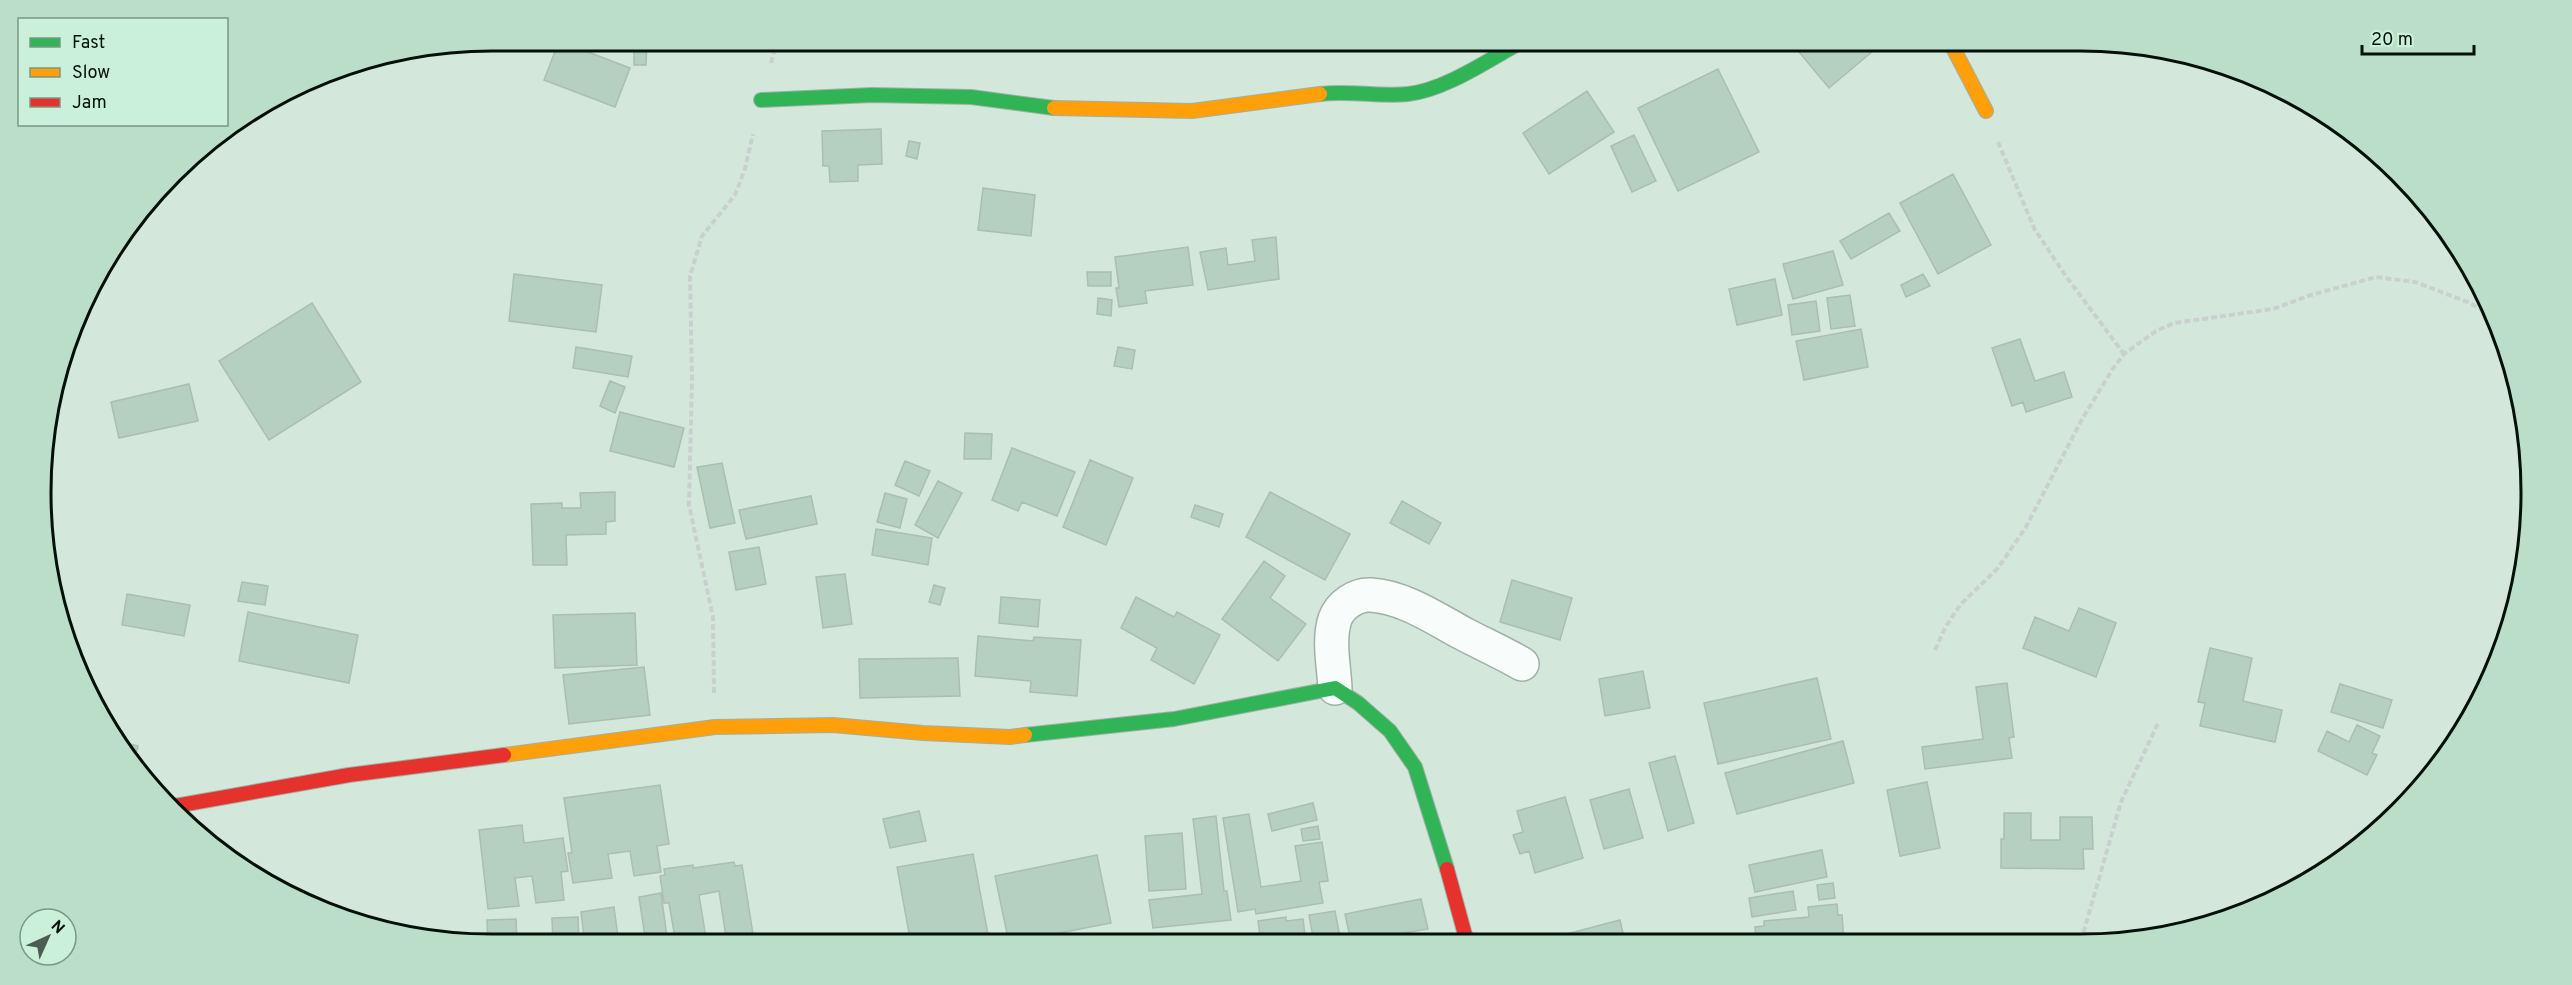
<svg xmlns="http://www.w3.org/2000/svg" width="2572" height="985" font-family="Overpass,sans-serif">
  <rect width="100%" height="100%" fill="#d3e8db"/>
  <path fill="#b5cfc1" stroke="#acbdb3" stroke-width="1.5" d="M634 40H647L646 65H634Z
    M1789 40H1886L1829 88Z
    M559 41 630 68 615 107 544 80Z
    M1718 69 1759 152 1678 191 1638 108Z
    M1587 91 1614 132 1549 174 1523 133Z
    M881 129 882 164 858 165V181L830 182 829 166H823L822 131Z
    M1634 135 1656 181 1632 192 1611 146Z
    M909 141 920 143 917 159 906 156Z
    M1953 174 1991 245 1938 274 1900 203Z
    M983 188 1035 195 1031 236 978 230Z
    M1889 213 1900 231 1851 259 1840 241Z
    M1276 237 1279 279 1208 290 1200 252 1226 248 1228 265 1255 261 1252 240Z
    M1188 247 1193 285 1145 291 1147 303 1119 307 1116 288H1119L1115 257Z
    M1833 251 1843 285 1793 299 1783 264Z
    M1087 272H1111V286H1088Z
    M514 274 602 285 596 332 509 321Z
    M1923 274 1930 286 1906 297 1901 285Z
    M1775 279 1782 315 1737 325 1729 289Z
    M1850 295 1855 326 1831 329 1827 298Z
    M1098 298 1112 300 1111 316 1097 314Z
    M1816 301 1820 331 1792 335 1788 305Z
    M312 303 361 382 269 440 219 361Z
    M1861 329 1868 367 1804 380 1796 341Z
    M2020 339 2035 381 2064 372 2072 397 2026 412 2023 402 2012 406 1992 348Z
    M576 347 632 356 628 377 573 368Z
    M1118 347 1135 350 1132 369 1114 366Z
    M610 381 625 387 615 413 600 406Z
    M189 384 198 421 119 438 111 402Z
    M620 412 684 428 674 467 610 451Z
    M965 433 992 434 991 459H964Z
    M1012 448 1075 472 1057 516 1022 502 1018 511 992 500Z
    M1090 460 1133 478 1106 545 1063 527Z
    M905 461 930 471 919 496 895 485Z
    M722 463 735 523 710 528 697 467Z
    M938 481 962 493 938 538 915 525Z
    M615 492V521L606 522V534L566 535 567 565H533L531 504 562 503V508H581L580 493Z
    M1270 492 1350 534 1325 580 1246 537Z
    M885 493 907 499 900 528 877 522Z
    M811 496 817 524 746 539 739 510Z
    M1402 501 1441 523 1429 544 1390 523Z
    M1195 505 1223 514 1219 527 1191 517Z
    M876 529 932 538 928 565 872 555Z
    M759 547 766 584 736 590 729 552Z
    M1264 561 1285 576 1270 598 1306 624 1278 661 1222 619Z
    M845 574 852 624 823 628 816 577Z
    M1512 580 1572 598 1560 640 1500 622Z
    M242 582 268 586 265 605 238 601Z
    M934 585 945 588 940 605 929 602Z
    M127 594 190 605 184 636 122 625Z
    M1001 597 1040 600 1038 627 999 623Z
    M1136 597 1174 617 1177 612 1220 635 1194 684 1151 660 1157 648 1121 628Z
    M2079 608 2116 623 2096 677 2023 648 2035 617 2069 631Z
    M248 612 358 635 349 683 239 661Z
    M635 613 637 665 555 668 553 615Z
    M978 636 1033 641 1034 637 1081 640 1077 696 1030 692 1031 681 975 676Z
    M2210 648 2252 658 2243 701 2282 710 2275 742 2200 726 2205 703 2198 702Z
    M958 658 960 696 860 698 859 659Z
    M644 667 650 715 569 724 563 675Z
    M1643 671 1650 708 1605 716 1599 679Z
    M1817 678 1831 739 1718 764 1704 703Z
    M2007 683 2014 737 2009 738 2012 758 1925 769 1922 747 1983 739 1976 687Z
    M2340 684 2392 700 2383 728 2331 712Z
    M2357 725 2380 736 2372 753 2377 755 2367 775 2318 751 2327 731 2349 742Z
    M115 740 138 746 134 762 116 743Z
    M1843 741 1854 783 1737 814 1725 773Z
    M1675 756 1694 823 1668 831 1649 763Z
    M1927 782 1940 848 1900 856 1887 790Z
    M660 785 669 844 657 846 661 872 634 876 630 851 608 854 612 878 573 883 568 853H572L564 798Z
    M1629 789 1643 838 1604 849 1590 800Z
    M1565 797 1583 858 1535 873 1529 851 1520 854 1513 835 1523 832 1517 811Z
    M1313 803 1317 820 1272 831 1268 814Z
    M919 811 926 841 890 848 883 819Z
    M2004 813H2031V840H2060V817H2092L2093 849H2083L2084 869 2001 868V839H2004Z
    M1249 814 1261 887 1301 881 1295 846 1322 842 1328 881 1319 882 1323 903 1256 914 1255 909 1238 912 1223 818Z
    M1216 816 1224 891H1227L1231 920 1153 928 1149 900 1202 894 1193 819Z
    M522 825 524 843 563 838 568 871 561 872 564 900 536 903 532 876 515 878 519 906 488 909 479 830Z
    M1318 826 1320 839 1303 841 1301 829Z
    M1182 833 1186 889 1149 891 1145 836Z
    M1822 850 1827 877 1755 892 1749 865Z
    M973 854 989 940 973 943 911 944 897 867Z
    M1097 855 1111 923 1009 943 995 876Z
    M734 862 735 866 742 865 754 940 727 944 719 891 699 895 707 944H676L669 903H664L660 876 665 875 664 869 693 865V868Z
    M1833 883 1835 898 1819 900 1817 885Z
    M1793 891 1796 910 1752 917 1749 898Z
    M661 893 668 944H646L639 897Z
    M1421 899 1428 929 1351 942 1345 914Z
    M1837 904 1838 915H1842L1844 941H1756L1755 927 1764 926V921L1809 917 1808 907Z
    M614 907 619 944H585L581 912Z
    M1335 911 1341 942 1314 943 1309 915Z
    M578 917 579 944H553L552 918Z
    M1286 917V921L1303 919 1306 943H1261L1258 921Z
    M516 919 517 944H488L487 920Z
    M1620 920 1624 937 1628 936 1630 942H1557L1555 937Z
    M821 936 823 944H777Z
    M1120 937 1121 943H1084Z"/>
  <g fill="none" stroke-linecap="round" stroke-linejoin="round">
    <defs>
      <path id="street" d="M1335 688C1334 667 1328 640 1335 619 1340 605 1356 594 1371 595 1404 597 1436 619 1464 634 1483 644 1503 653 1522 664"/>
      <path id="fast" d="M1320 94C1349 90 1379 97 1408 94 1446 90 1491 58 1525 40
        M761 100 872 95 971 97 1054 108
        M1025 735 1174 719 1335 688 1358 703 1390 731 1415 767 1447 869"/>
      <path id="slow" d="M1949 40 1986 111
        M1054 108 1192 111 1320 94
        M504 755 715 727 833 725 923 733 1010 737 1025 735"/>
      <path id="jam" d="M175 806 349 775 504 755
        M1447 869 1467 942"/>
    </defs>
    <use href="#street" stroke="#a0b0a7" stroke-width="36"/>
    <use href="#fast" stroke="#a0b0a7" stroke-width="16"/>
    <use href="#slow" stroke="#a0b0a7" stroke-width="16"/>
    <use href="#jam" stroke="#a0b0a7" stroke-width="16"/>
    <path stroke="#cad0cd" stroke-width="4" stroke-dasharray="6 3" stroke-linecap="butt" d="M771 63 777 40
      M1998 142 2034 228 2065 275 2124 354
      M1935 650 1945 628 1960 605 1998 568 2026 527 2081 421 2112 370 2124 354 2156 331 2174 323 2273 309 2311 295 2376 277 2415 282 2470 303 2494 317
      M714 693 713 617 689 505 692 378 690 276 702 236 735 195 745 169 753 134
      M2081 941 2121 802 2159 721"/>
    <use href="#street" stroke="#f8fcfa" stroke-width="33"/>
    <use href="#fast" stroke="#30b455" stroke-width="14"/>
    <use href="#slow" stroke="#ff9f0a" stroke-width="14"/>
    <use href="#jam" stroke="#e5322d" stroke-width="14"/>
  </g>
  <path d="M0 0H2572V985H0ZM492 51H2080A441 441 0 0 1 2521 492V493A441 441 0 0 1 2080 934H492A441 441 0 0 1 51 493V492A441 441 0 0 1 492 51Z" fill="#bbdec9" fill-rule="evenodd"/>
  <path fill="none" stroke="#041009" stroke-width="3" d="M492 51H2080A441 441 0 0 1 2521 492V493A441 441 0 0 1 2080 934H492A441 441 0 0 1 51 493V492A441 441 0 0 1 492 51Z"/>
  <rect x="18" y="18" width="210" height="108" fill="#cbf0da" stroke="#7b9686" stroke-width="1.5"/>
  <rect x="30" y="38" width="30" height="9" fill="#30b455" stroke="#7b9686" stroke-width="1.5"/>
  <text x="72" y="48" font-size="18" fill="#041009">Fast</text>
  <rect x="30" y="68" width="30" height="9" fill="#ff9f0a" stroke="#7b9686" stroke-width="1.5"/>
  <text x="72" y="78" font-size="18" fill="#041009">Slow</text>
  <rect x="30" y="98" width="30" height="9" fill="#e5322d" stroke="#7b9686" stroke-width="1.5"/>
  <text x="72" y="108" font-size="18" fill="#041009">Jam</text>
  <g transform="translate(48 937) rotate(45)"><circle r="28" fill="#cbf0da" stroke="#7b9686" stroke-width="1.5"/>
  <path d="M0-4.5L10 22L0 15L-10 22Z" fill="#4c5c52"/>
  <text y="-9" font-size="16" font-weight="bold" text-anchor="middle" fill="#041009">N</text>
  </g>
  <path d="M2362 45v9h112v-9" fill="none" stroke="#041009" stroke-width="3"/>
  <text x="2371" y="45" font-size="18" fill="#041009" stroke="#cbf0da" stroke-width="4.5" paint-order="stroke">20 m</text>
</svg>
